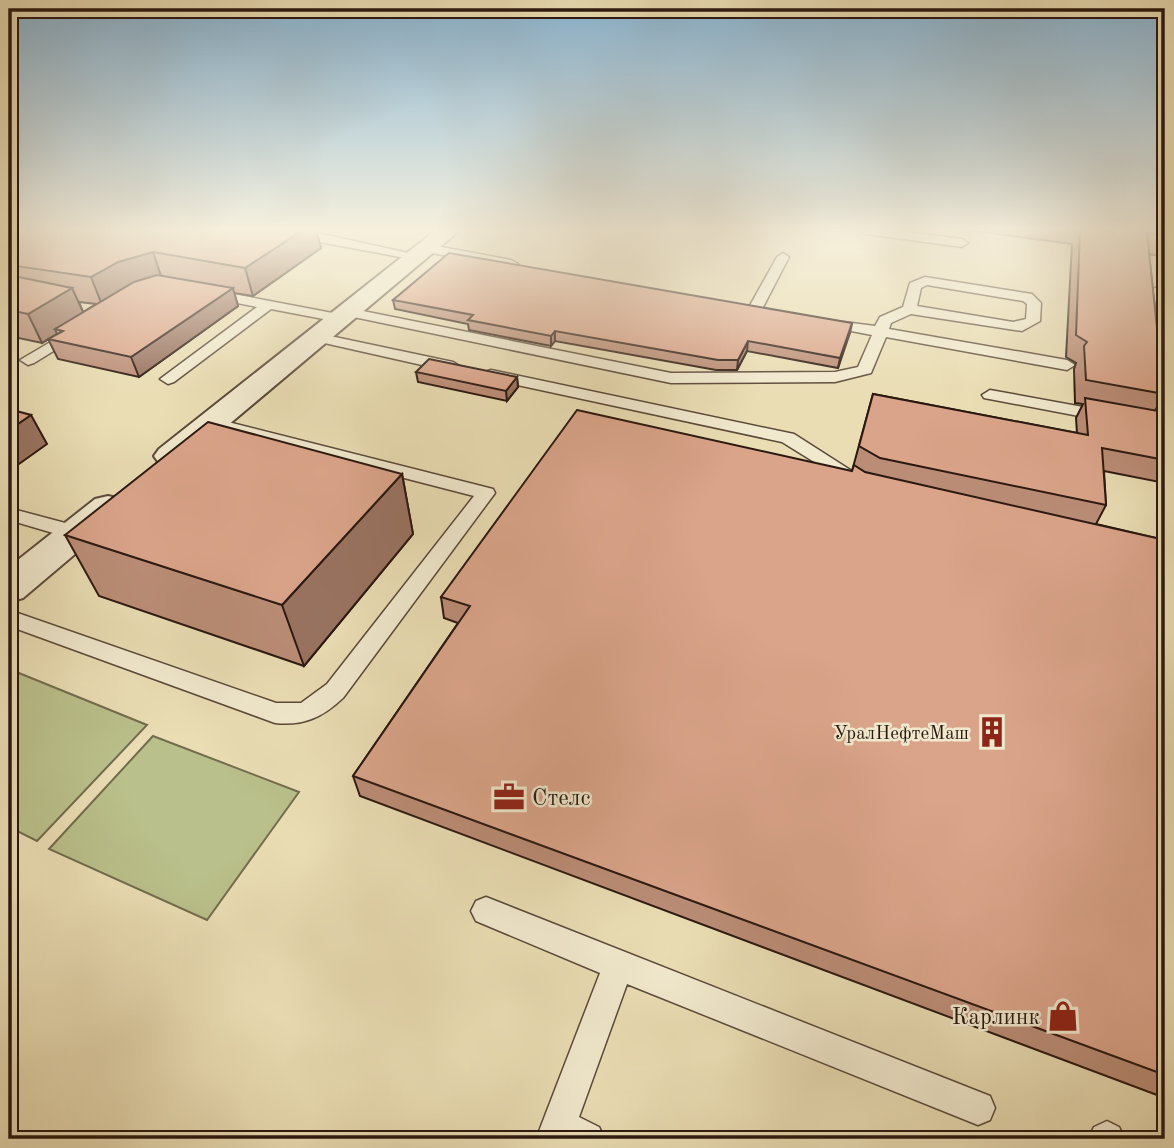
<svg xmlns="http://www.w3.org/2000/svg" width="1174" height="1148" font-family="'Old Standard TT',serif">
  <rect width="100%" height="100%" fill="#eaddb4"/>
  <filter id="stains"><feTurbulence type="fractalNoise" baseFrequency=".00286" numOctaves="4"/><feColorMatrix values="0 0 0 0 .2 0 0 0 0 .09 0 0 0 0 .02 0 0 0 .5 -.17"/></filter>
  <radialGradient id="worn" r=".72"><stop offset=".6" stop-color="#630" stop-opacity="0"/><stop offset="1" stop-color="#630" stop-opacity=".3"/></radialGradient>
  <path fill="#bac08b" stroke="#726c4e" stroke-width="2" d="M9 669 147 725 37 841 9 827Z
    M153 736 299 792 207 920 49 849Z"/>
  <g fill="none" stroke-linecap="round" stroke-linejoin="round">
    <defs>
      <path id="service" d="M290 230H304L422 256 416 260 293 237 287 233Z
        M860 230H890L962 239 968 243 962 247 866 234Z
        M426 244 511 260 518 264 511 268 421 251 420 248Z
        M783 253 789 257 762 309 750 312 748 309 777 257Z
        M925 277 1032 294 1041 303 1040 321 1022 331 911 314 891 323 889 329 1067 360 1075 365 1067 370 886 337 871 373 835 382 671 383 344 315V321L339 322 271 309 174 382 168 384 160 379 257 307 202 296V290L207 289 343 315V309L348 308 671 373 835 372 858 367 872 335 820 325V319L875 326 880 317 903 307 910 283ZM927 285 1023 301 1027 304 1026 319 1013 322 917 306 921 288Z
        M1165 284V318L1158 314 1153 289Z
        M76 327 81 328V334L34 363 28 365 20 360Z
        M316 333 453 362 461 367 453 372 311 340 309 337Z
        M491 370 794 434 869 482 860 488 853 486 782 442 485 378V372Z
        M990 390 1105 411 1113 416 1105 421 984 398 982 395Z
        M212 418 493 489 495 493 343 698C323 717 304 726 275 723L9 626V610L276 703H301L327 684 474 496 206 427 203 423 206 419Z
        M9 508 84 528 87 533 77 540 9 520Z
        M486 897 990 1096 995 1108 990 1120 978 1125 627 984 579 1117 599 1127 605 1139H536L600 973 476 921 471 911 476 901Z
        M1107 1121 1119 1127 1125 1139H1088L1094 1127Z"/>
      <path id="minor" d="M436 230H460L183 463 171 466 159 463 154 456 159 449Z
        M108 496 121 499 126 507 121 515 23 598 9 602V567L95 499Z"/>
    </defs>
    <use href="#service" stroke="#5b4939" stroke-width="3"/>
    <use href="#minor" stroke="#5b4939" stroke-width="4"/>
    <use href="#service" fill="#f1e9ce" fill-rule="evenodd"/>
    <use href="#minor" fill="#f1e9ce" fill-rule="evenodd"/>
  </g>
  <path fill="#bb8d77" stroke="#2b1810" stroke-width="2" fill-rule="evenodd" d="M9 230H316L321 248 253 296 234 293 238 306 139 377 58 359 48 339 57 334 42 343 9 336ZM79 302 96 304 83 312Z
    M969 230H1165V257L1149 254 1164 394 1155 411 1165 419V515L1160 482 1104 471 1106 505 1096 524 1165 540V1098L360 796 353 776 458 623 444 618 441 597 852 471 873 394 1077 433 1076 418 1083 404 1075 403 1074 369 1076 363 1066 357 1072 244Z
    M393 300 852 323 838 368 747 351 737 370H716L555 341 551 346 469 330 468 324 395 309Z
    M416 372 517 377 518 387 507 401 418 382Z
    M402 474 413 534 304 666 99 596 65 535Z"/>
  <path fill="#997361" stroke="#2b1810" stroke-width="2" d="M303 230H316L321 248 253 296 245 268Z
    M153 252 162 279 102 305 91 277 118 262Z
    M72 288 85 316 55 329 57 334 42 343 28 314Z
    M233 288 238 306 139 377 131 357Z
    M852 323 850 333 838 368 840 358Z
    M555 331V341L551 346V336Z
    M748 341 747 351 737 370 738 360Z
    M517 377 518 387 507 401 506 391Z
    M31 415 47 444 9 471V430Z
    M402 474 413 534 304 666 282 605Z"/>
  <path fill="#daa48a" stroke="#2b1810" stroke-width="2" d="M9 230H303L245 268 153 252 118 262 91 277 9 265Z
    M1080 230H1103L1114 233V230H1165V235L1147 233 1164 394 1086 380 1084 346 1087 342 1076 335Z
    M449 253 852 323 840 358 748 341 738 360H718L555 331 551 336 468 320 473 315 393 300Z
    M9 275 72 288 28 314 9 310Z
    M157 275 233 288 131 357 48 339 63 331 55 329 134 282Z
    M429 359 517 377 506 391 416 372Z
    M873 394 1088 435 1085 398 1164 412 1165 419V460L1102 448 1106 505 880 458 859 446Z
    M9 409 31 415 9 430Z
    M577 410 852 471 854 465 865 472 1165 540V1075L353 776 470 606 441 597Z
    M208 422 402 474 282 605 65 535Z"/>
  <linearGradient id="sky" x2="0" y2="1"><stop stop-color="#89b6d5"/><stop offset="0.59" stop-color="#f6f0dd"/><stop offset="1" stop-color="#f6f0dd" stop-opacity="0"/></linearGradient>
  <rect width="1174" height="390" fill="url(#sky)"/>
  <defs>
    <symbol id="building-bare" viewBox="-9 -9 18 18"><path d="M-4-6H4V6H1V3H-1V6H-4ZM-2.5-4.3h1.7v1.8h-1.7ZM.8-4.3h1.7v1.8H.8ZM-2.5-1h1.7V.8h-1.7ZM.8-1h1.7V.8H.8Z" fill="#8f2418" stroke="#f1e9ce" stroke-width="2.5" paint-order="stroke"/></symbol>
    <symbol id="office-bare" viewBox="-9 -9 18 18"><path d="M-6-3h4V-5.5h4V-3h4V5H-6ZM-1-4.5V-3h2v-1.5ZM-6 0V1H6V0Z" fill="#8f2418" stroke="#f1e9ce" stroke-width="2.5" paint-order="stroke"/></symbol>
    <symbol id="shop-bare" viewBox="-9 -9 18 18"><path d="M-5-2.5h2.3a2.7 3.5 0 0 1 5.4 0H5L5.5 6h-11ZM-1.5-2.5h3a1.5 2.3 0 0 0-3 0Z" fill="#8f2418" stroke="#f1e9ce" stroke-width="2.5" paint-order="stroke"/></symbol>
  </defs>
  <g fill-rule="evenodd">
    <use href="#building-bare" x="970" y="710" width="44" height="44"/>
    <use href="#office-bare" x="487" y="775" width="44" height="44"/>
    <use href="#shop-bare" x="1041" y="994" width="44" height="44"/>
  </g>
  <g text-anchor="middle" stroke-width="5" stroke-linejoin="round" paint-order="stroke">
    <g font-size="19" fill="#2b1810" stroke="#f1e9ce" text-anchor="end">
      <text x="969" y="739">УралНефтеМаш</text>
    </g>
    <g font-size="23" fill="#2b1810" stroke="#f1e9ce" text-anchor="start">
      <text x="532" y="805">Стелс</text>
      <text x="1040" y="1024" text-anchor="end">Карлинк</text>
    </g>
  </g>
  <rect width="1174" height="1148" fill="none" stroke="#eaddb4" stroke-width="35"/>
  <rect x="10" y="10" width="1153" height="1127" fill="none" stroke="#2b1810" stroke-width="3.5"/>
  <rect x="18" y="18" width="1139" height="1113" fill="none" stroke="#2b1810" stroke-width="2"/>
  <rect width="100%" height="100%" filter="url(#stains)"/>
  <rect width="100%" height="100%" fill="url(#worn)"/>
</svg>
